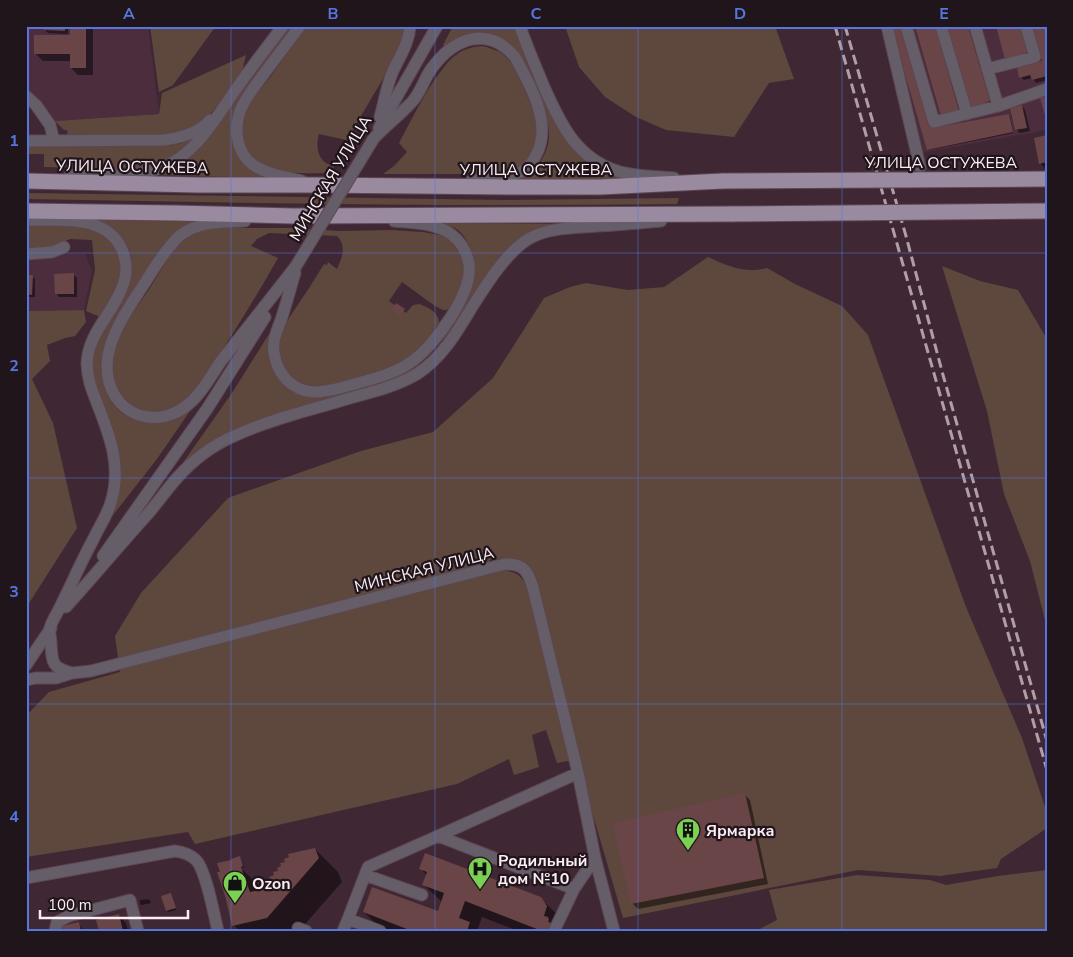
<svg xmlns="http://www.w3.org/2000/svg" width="1073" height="957" font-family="'Nunito Sans',sans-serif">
  <rect width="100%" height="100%" fill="#3f2834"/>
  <path fill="#4b2d3e" d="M26 26H148L159 114 55 121 26 90Z
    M884 26H1047V130L921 153Z
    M26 253 85 254 92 271 84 310 26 311Z"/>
  <path fill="#5e473c" d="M150 26H216L173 85 159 92Z
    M290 26H294L232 135 272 178 156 175 182 163 193 154 227 111Z
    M307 26H405L403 40 397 55 348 138 346 140 319 134C315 148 318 163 334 166L332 173C312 173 285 175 267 167 241 156 235 126 250 103 256 93 264 85 271 76 283 59 295 43 307 26Z
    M453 26H515L579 154C597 170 610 176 633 180H519C528 175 537 167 542 159 559 130 542 108 528 84 519 69 511 54 503 40L445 47 443 45Z
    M565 26H775L794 79 769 83 734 137 666 130 636 117 605 97 579 67Z
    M481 46 487 47 500 52 507 58 515 68 531 105 537 125 538 131 533 153 521 167 502 174H383L394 166 407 152 399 143C413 117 426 89 445 66 448 62 451 58 456 55 463 49 472 47 481 46Z
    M246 55 242 72 213 111 199 125 174 135 68 136 67 130H64L55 121 159 114 162 93Z
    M194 139 187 146 165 161 147 167 126 169 44 167V154H26V147L169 146 179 144Z
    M26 193 505 200 679 198 677 204C460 207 243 203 26 199Z
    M95 219 198 221 183 227 104 350C91 410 143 444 192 408L157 459 110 519C115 505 122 490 121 475 120 468 117 460 115 453 110 436 105 419 100 402 97 389 91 374 92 361 96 325 135 301 132 264 131 243 113 228 95 219Z
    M440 223 558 224 535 231 453 331 424 365 398 379 295 410 184 465 182 464 232 393 269 334 270 335 268 354 274 372 281 382 288 389 301 395C321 391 341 387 361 383 378 379 396 377 412 369 432 359 444 339 455 321 461 309 470 296 473 283 478 267 471 237 455 228 450 226 445 225 440 223Z
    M26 224C52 225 94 220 112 242 114 245 116 249 117 252 123 263 123 276 118 286 114 297 106 307 100 317L86 311 95 270 92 240 70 239 51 248 26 249Z
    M217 228H290L340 231 392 230 423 232 440 235 446 238 452 243 460 254 464 265V274L459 293 450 308 446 310H443L435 306 402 282 389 301 406 313 413 305 419 304C428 307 440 313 439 324 429 337 419 351 405 360 392 369 376 372 362 376 339 383 314 394 292 378 287 374 286 372 283 366 281 358 279 349 280 340 282 326 292 314 299 303 308 290 316 277 324 264L327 265 328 262 337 269C342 258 347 246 337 236L269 233 257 239 251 246 278 258C260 290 241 321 221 352 212 366 204 382 193 393 180 407 160 416 142 410 138 409 134 408 131 406 116 394 111 377 113 358 116 332 136 309 150 288 161 271 171 249 188 236 196 230 207 229 217 228Z
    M708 257C728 266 745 274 767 268L795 284 842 306 868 335 966 607 1022 738 1047 813V828L1001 859 997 868 940 876 858 870 623 918 577 760 535 584 503 559 489 560 493 571C516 570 519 572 531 592L573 760 557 763 546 730 532 735 539 767 514 775 509 759 457 784 195 844 188 832 26 857V716L49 692 120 672 115 636 141 593 228 498 361 451 433 432 493 378 544 298 570 287 586 283 628 290 664 287Z
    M942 266 980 281 1018 290 1047 339V628L1030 561 1004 494 987 411Z
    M84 310 86 322 75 336 65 338 47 345 50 361 32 379 53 423 77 528 26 608V311Z
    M1047 870V931H756L777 920 769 890 857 875 930 880 946 885 998 876Z"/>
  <path fill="#0007" d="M45 26H68V34L48 33 45 30Z
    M71 26H93V75H78L71 68V61H43L35 53 71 37Z
    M935 26 960 112 943 117Z
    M948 26H968L991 103 972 108Z
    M1033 26H1046L1047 28V80L1036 83 1032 78 1024 80 1021 77 1043 62Z
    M1022 106 1025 110 1030 131 1020 133 1017 130Z
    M1008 115 1010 116 1013 133 929 150 928 149 932 129Z
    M1047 137V168L1046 169 1040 163Z
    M74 275 77 278V297H59L56 293Z
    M26 276H32L35 279V297H26Z
    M745 795 750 800 768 884 638 909 632 903Z
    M315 849 338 872 342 882 299 931H239L234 925 240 857 244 867 241 868 267 894 268 885 291 858Z
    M421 869 540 898 558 915 564 924 561 931H518L482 917 477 931H386L381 929 364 912 438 913 442 902 424 885 427 875Z
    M172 896 176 910 168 912 167 911Z
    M149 899 151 903 142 905 140 904V900Z
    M119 916 126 923 128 931H100Z
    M78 924 85 931H60Z"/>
  <path fill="#6a4547" d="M44 26H65V31L44 30Z
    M70 26H86V68H70V54H34V35H70Z
    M891 26H902L932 128 1009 114 1013 132 927 150Z
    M915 26H935L959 111 941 116Z
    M946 26H968L990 101 970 108Z
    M996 26H1021L1028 52 1005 59Z
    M1032 26H1046L1047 28V76L1032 80 1030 75 1019 78 1017 67 1042 61Z
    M1047 96V119H1046L1040 98Z
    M1022 105 1027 128 1015 130 1010 108Z
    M1047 135V162L1039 164 1034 138Z
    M74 273V294H55L54 274Z
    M26 275H33L32 295 26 294Z
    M396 303 405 309 400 316 392 310Z
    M745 793 764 878 631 904 612 823Z
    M315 848 319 858 267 918 232 926 226 899 217 872H220L217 863 231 860V859L240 856 243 866 241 867 250 892 264 889 263 886 267 884 266 881 270 879 269 877 274 875 273 872 278 871 277 868 281 866 280 863 285 862 284 859 289 857 288 854Z
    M425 853 541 897 547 906 544 916 548 917 549 920 548 922 552 923 549 931H542L465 901 459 918 470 922 467 931H412L363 912 372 887 438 911 444 893 422 885 427 872 419 869Z
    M171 893 176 908 166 911 161 896Z
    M119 914 123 931H99L96 920Z
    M79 922 81 931H59L58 927Z"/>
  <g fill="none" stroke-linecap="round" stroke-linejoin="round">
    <defs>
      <path id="minor" d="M300 26C287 43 275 59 263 75 255 86 245 98 240 111 234 128 236 152 252 164 265 174 286 177 302 181
        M520 26C527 47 536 67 544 87 560 123 576 158 617 171 635 177 656 176 674 178
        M887 26 920 167
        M906 26 934 122 998 106 1047 89
        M941 26 967 114
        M975 26 998 106
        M987 69 1035 57 1026 26
        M26 96 36 105 50 125 54 141
        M380 117C384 103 387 84 393 71 400 56 409 43 410 26
        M379 128 437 26
        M374 138C383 129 392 121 402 112 406 107 412 103 415 98 422 89 425 77 432 68 454 38 488 25 515 57 530 85 553 124 536 155 533 162 528 169 521 172 506 180 489 179 472 180
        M26 141 164 140C180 138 199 133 210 120
        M70 175C97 175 136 177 161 168 198 154 217 115 239 85 253 65 268 46 283 26
        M26 220C60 221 108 213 123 252 130 271 124 286 115 302 104 322 88 339 87 363 87 378 92 390 97 403 110 436 122 467 111 502 107 516 99 527 93 540 82 560 73 581 63 601 60 609 52 620 50 628 49 633 51 639 51 643 52 663 52 668 72 673
        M245 221C227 222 206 221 189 230 183 233 176 238 172 244 162 255 154 268 146 281 131 304 107 337 107 366 107 415 158 434 192 401 204 390 212 374 221 361 246 330 271 298 296 266
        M26 254 52 252 64 247
        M295 273C290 289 286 305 281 320 277 331 272 341 274 353 277 374 292 391 314 392 329 392 344 387 358 383 376 378 396 373 411 362 434 347 473 293 469 264 467 253 461 242 452 235 437 223 413 223 394 221
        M103 556 207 409 265 317
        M66 607C93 577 119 546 146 516 157 504 166 490 177 478 193 460 213 445 234 436 271 419 311 410 350 398 372 392 397 386 417 374 442 358 457 332 472 307 486 285 507 251 530 238 551 227 574 228 597 226 618 225 639 223 661 221
        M26 665 51 628
        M26 680 36 678H56L72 673 91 671 505 564C524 564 528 571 533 588L578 773 595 858 614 931
        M438 836 578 773
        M365 875 422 895
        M26 878 175 851C183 852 190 854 196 860 206 870 214 915 218 931
        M348 919 368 867 438 836 574 889
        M298 928 306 931
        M55 931 57 922 69 916 130 900 138 931
        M343 931 348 919 380 931
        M554 931 574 889 595 858"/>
      <path id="major" d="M26 181 197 185H316L517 187H600L723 181
        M26 211 175 213 294 216 731 214"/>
    </defs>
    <use href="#minor" stroke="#5d4753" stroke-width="13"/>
    <use href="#major" stroke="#5d4753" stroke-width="17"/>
    <use href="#minor" stroke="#655e68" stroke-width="11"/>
    <use href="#major" stroke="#998a9f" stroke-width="15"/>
    <path stroke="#b19ea7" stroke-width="3" stroke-dasharray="10 5" stroke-linecap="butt" d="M835 26 1047 770
      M845 26 906 236 943 375 1047 741"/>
    <defs>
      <path id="minor-bridge" d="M296 266 374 138"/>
      <path id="major-bridge" d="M723 181 1047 179
        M731 214 1047 211"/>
    </defs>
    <use href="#minor-bridge" stroke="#5d4753" stroke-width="13" stroke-linecap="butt"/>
    <use href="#major-bridge" stroke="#5d4753" stroke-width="17" stroke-linecap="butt"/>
    <use href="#minor-bridge" stroke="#655e68" stroke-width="11"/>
    <use href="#major-bridge" stroke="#998a9f" stroke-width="15"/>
  </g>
  <path fill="none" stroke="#5576df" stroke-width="1" stroke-opacity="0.55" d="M231 26V931M435 26V931M638 26V931M842 26V931M26 253H1047M26 478H1047M26 704H1047"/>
  <defs>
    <symbol id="building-pin" viewBox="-11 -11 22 30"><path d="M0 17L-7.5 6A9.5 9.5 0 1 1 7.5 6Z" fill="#7cd155" stroke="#1f151a"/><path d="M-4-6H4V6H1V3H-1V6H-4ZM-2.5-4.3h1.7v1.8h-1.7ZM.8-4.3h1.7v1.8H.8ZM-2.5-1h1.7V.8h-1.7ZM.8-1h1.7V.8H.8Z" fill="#111"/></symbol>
    <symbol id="hospital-pin" viewBox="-11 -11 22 30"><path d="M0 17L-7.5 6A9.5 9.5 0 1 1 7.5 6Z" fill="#7cd155" stroke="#1f151a"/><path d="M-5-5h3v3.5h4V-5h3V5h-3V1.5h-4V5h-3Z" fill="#111"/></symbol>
    <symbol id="shop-pin" viewBox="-11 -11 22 30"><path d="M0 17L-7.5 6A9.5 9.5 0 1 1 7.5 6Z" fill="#7cd155" stroke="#1f151a"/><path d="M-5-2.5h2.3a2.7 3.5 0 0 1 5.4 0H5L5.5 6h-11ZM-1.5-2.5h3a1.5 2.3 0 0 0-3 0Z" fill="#111"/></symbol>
  </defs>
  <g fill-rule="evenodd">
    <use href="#building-pin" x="674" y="816" width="28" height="38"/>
    <use href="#hospital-pin" x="466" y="855" width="28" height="38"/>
    <use href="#shop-pin" x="221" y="869" width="28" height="38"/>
  </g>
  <g text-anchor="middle" stroke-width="4.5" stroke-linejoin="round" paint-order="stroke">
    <g font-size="16" fill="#fcecf4" stroke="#1f151a">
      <text x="941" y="168">УЛИЦА ОСТУЖЕВА</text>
      <text transform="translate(132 166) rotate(1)" y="6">УЛИЦА ОСТУЖЕВА</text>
      <text x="536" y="175">УЛИЦА ОСТУЖЕВА</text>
      <text transform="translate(330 178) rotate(-59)" y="6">МИНСКАЯ УЛИЦА</text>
      <text transform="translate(424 569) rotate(-14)" y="6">МИНСКАЯ УЛИЦА</text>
    </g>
    <g font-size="16" font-weight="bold" fill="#fcecf4" stroke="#1f151a" text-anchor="start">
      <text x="706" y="836">Ярмарка</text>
      <text x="498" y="866">Родильный<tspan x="498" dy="18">дом №10</tspan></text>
      <text x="252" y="889">Ozon</text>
    </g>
  </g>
  <rect width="1073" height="957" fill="none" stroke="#1f151a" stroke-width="55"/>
  <path d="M40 910v8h148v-8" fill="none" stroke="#fcecf4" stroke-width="2.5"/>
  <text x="48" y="910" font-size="15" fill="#fcecf4" stroke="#1f151a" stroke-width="4" paint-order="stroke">100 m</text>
  <rect x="28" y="28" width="1018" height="902" fill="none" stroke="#5576df" stroke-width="2"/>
  <g font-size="16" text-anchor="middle" font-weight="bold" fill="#5576df">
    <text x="129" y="19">A</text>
    <text x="333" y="19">B</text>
    <text x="536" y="19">C</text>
    <text x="740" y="19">D</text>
    <text x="944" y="19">E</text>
    <text x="14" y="146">1</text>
    <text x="14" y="371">2</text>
    <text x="14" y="597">3</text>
    <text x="14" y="822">4</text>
  </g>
</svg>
